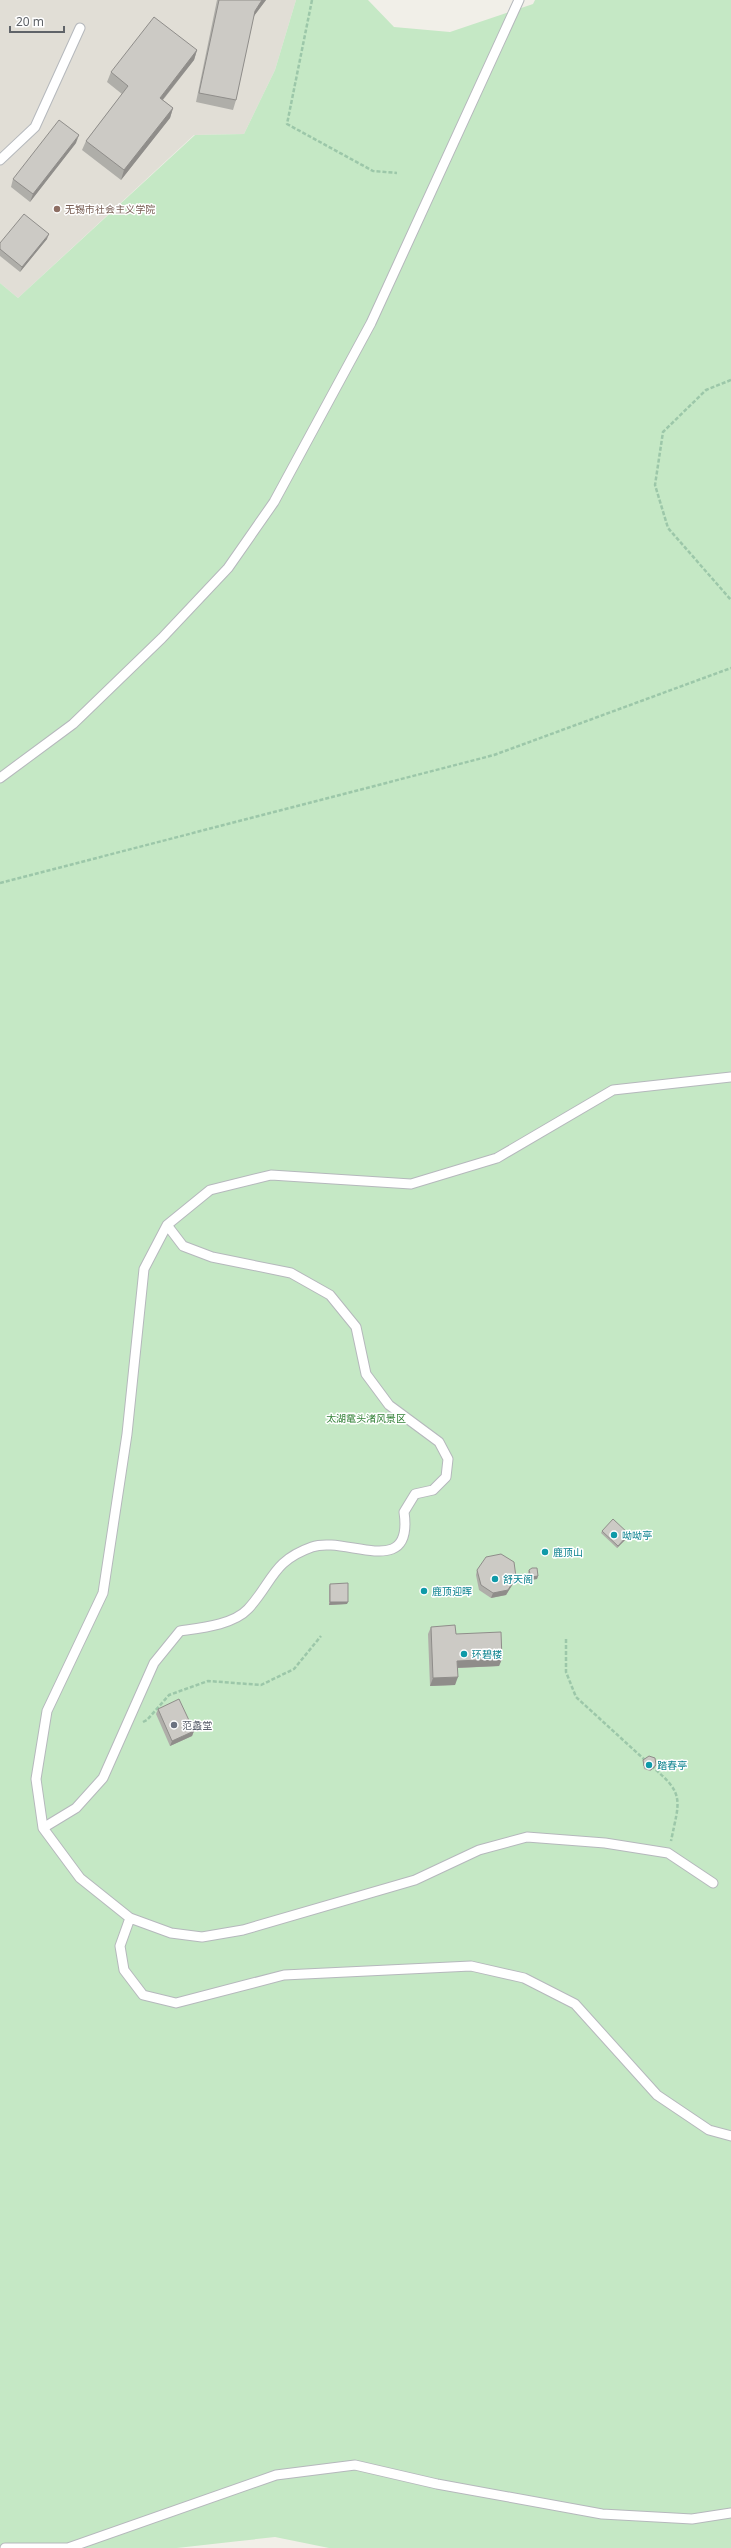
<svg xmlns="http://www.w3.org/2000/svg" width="731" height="2548" font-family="'Noto Sans','Noto Sans SC',sans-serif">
  <rect width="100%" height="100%" fill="#f1efe8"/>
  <path fill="#e1ded6" d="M0 0H296L275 70 244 134 194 135 18 298 0 283Z"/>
  <path fill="#c5e8c5" d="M296 0H368L394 27 450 32 533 4 535 0H731V2548H329L275 2537 177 2548H0V283L18 298 195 135 244 134 275 70Z"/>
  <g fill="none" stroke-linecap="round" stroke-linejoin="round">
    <defs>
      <path id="service" d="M0 160 35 127 80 28
        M0 778 73 724 162 638 228 568 274 502 371 323 519 0
        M43 1828 76 1808 103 1778 154 1663 180 1631C200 1628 233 1625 248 1609 273 1582 272 1561 312 1547 345 1535 414 1581 404 1512L415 1494 433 1490 446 1477 448 1459 439 1442 389 1405 366 1374 356 1327 330 1295 291 1273 212 1257 183 1246 167 1225
        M713 1883 668 1853 605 1843 527 1837 479 1850 415 1880 243 1930 202 1937 171 1933 130 1918 80 1878 43 1828 36 1779 47 1711 103 1593 127 1434 144 1269 167 1225 210 1190 271 1175 411 1184 497 1158 613 1090 731 1077
        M130 1918 120 1946 124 1970 143 1995 176 2003 284 1975 471 1966 524 1978 575 2004 657 2095 709 2130 731 2136
        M5 2548H68L276 2475 355 2465 437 2484 602 2514 692 2519 731 2513"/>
    </defs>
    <use href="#service" stroke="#b5b8bc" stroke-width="11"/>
    <path stroke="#9cc7a9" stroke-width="2.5" stroke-dasharray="4 2" stroke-linecap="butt" d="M312 0 287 124 373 171 397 173
      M731 380 706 390 663 432 655 485 668 528 731 600
      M0 883 494 755 731 668
      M566 1639V1672L576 1697 646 1761
      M143 1722 147 1720 169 1695 208 1681 261 1685 294 1669 321 1636
      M651 1766C686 1794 679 1801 671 1841"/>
    <use href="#service" stroke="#fff" stroke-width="9"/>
  </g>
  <path fill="#afaea9" d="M217 0H266L253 17 236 100 233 110 196 102Z
    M197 50 194 60 163 100 173 108 170 118 121 180 82 150 86 141 122 94 107 82 111 72Z
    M76 143 30 202 11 187 13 179Z
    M47 239 20 272 0 256V243Z
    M602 1531 629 1534 628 1537 617 1548 601 1533Z
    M477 1570 516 1577 514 1582 506 1595 491 1598 479 1590 476 1575Z
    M529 1570 538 1576 537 1579 530 1580 528 1572Z
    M330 1584 347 1604 329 1605V1586Z
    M431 1627 456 1634 502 1659 499 1666 458 1668 455 1685 430 1686 428 1634Z
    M158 1709 194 1731 192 1736 170 1746 156 1714Z
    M643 1760 655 1767 650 1771 644 1769 643 1763Z"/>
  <path fill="#8f8d8a" d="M262 0H266L251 20 255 11Z
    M197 50 194 60 156 108 160 98Z
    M173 108 170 118 121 180 124 170Z
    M79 135 76 143 30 202 33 194Z
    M49 234 47 239 20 272 22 267Z
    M629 1534 628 1537 617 1548 618 1546Z
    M538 1576 537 1579 530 1580 531 1577Z
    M516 1577 514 1582 506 1595 491 1598 493 1593Z
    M330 1602H348L347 1604 329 1605Z
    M502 1659 499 1666 454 1668 457 1661Z
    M458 1677 455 1685 430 1686 433 1678Z
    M194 1731 192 1736 170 1746 172 1741Z
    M656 1765 655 1767 650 1771 651 1769Z"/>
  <path fill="#cccac5" stroke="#8f8d8a" d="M219 0H262L255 11 236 100 199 93Z
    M154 17 197 50 160 98 173 108 124 170 86 141 128 86 111 72Z
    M59 120 79 135 33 194 13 179Z
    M24 214 49 234 22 267 0 249V243Z
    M613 1519 629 1534 618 1546 602 1531Z
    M501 1554 514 1562 516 1577 508 1590 493 1593 481 1585 477 1570 486 1557Z
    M532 1568H537L538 1576 531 1577 529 1570Z
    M348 1583V1602H330V1584Z
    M455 1625 456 1634 501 1632 502 1659 457 1661 458 1677 433 1678 431 1627Z
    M179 1699 194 1731 172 1741 158 1709Z
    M649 1756 655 1758 656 1765 651 1769 644 1766 643 1760Z"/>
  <circle fill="#8d6e63" stroke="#fff" stroke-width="1.5" cx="57" cy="209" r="4"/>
  <g fill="#0f9aa8" stroke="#fff" stroke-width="1.5">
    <circle cx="614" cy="1535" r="4"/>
    <circle cx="545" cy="1552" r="4"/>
    <circle cx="495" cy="1579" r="4"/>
    <circle cx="424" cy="1591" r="4"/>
    <circle cx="464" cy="1654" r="4"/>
    <circle cx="649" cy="1765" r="4"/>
  </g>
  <circle fill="#6b7280" stroke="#fff" stroke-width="1.5" cx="174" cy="1725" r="4"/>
  <g text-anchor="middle" stroke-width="3" stroke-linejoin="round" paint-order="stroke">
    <g font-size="10" fill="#785e54" stroke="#fff" text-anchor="start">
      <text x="65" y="213">无锡市社会主义学院</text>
    </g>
    <g font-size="10" fill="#348238" stroke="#fff">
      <text x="366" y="1422">太湖鼋头渚风景区</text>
    </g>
    <g font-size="10" fill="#0d838f" stroke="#fff" text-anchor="start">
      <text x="622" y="1539">呦呦亭</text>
      <text x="553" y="1556">鹿顶山</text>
      <text x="503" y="1583">舒天阁</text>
      <text x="432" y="1595">鹿顶迎晖</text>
      <text x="472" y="1658">环碧楼</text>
      <text x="657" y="1769">踏春亭</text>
    </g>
    <g font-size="10" fill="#5b616d" stroke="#fff" text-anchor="start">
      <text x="182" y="1729">范蠡堂</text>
    </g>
  </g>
  <path d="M10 26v6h54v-6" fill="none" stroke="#5f6368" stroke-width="2"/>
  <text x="16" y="26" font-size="12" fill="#5f6368" stroke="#ffffff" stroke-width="3" paint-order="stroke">20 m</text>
</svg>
